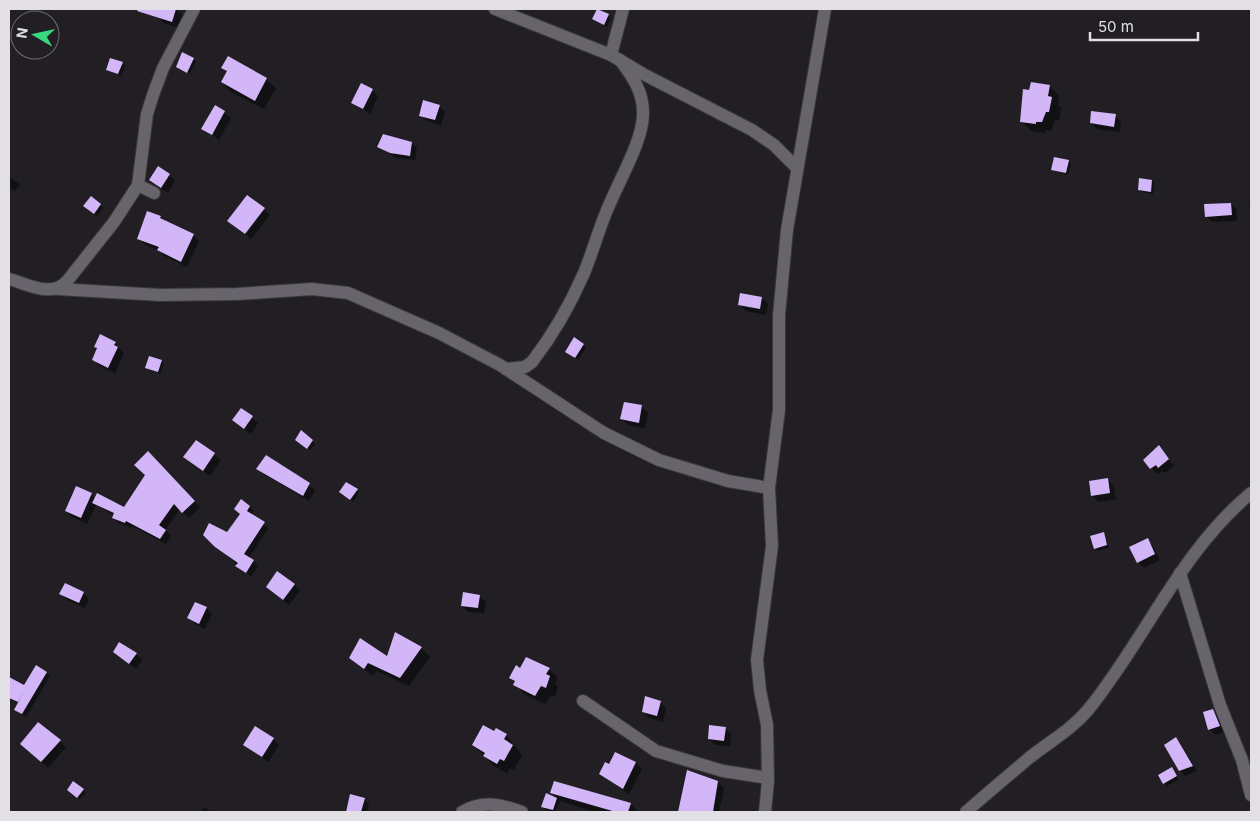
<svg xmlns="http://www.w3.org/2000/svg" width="1260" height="821" viewBox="0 0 1260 821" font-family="Inter,sans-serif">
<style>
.shadow{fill:#0007}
.building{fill:#d2b6f7}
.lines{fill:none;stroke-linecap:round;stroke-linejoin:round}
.street-casing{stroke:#3a383c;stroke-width:14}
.street{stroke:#67646b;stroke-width:12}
</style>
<rect width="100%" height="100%" fill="#211e24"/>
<!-- shadow -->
<g class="shadow">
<polygon points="161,9 176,9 182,15 178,28 164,23 158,17"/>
<polygon points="598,10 611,18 607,27 594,19"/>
<polygon points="193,59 196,62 190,74 177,67"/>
<polygon points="122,63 125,66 121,76 108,69"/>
<polygon points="223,67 266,79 276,88 264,109 231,92 222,82 228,72"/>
<polygon points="1050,86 1059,96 1058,105 1061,108 1059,121 1055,120 1051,131 1045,130 1045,133 1031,131 1021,121 1030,92"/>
<polygon points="372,90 378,96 370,114 352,102"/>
<polygon points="439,106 445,112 441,126 427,121 421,115"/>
<polygon points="215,107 231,118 219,140 203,128"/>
<polygon points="1115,116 1121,122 1120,132 1097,129 1091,122"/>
<polygon points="411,143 417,148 415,160 396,158 379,147"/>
<polygon points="1068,161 1071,164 1068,175 1052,169"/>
<polygon points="169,175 175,181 168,193 150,180"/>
<polygon points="9,177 20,184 15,191 9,188"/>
<polygon points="1152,181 1154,184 1153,194 1142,192 1139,189"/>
<polygon points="1251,193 1251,209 1249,207"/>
<polygon points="91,197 103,208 97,216 87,208"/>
<polygon points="247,197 270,215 251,239 229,221"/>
<polygon points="1231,204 1237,210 1237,221 1212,222 1206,216"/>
<polygon points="160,217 165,221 193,235 199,241 187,267 165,256 158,250 145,245 139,239"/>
<polygon points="762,298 768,304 766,315 746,311 740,305"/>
<polygon points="115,343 124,354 115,373 100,366 93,359 98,350 95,346"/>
<polygon points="583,345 586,348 578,360 569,354"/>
<polygon points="161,361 164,364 160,374 146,367"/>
<polygon points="642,407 648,413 645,428 628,425 622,419"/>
<polygon points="241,409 258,423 251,434 234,420"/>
<polygon points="301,432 315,444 310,450 299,442"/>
<polygon points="196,442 221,460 210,476 184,457"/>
<polygon points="1159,447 1174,466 1165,473 1162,471 1157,474 1151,468"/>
<polygon points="148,453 200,507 189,518 180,509 165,530 171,536 166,544 132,526 131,528 119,523 113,517 114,515 96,505 87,524 72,517 66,511 76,488 96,498 125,509 146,475"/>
<polygon points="266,456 315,490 309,501 264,474 258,468"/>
<polygon points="1108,480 1114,486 1116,499 1099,502 1092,496"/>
<polygon points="357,490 359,493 353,502 343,495"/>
<polygon points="249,506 254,511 251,515 268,528 249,558 258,566 251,577 204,535 228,534"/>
<polygon points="1103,534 1109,548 1098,551 1095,548"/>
<polygon points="1147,540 1153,546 1160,560 1144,568 1138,562"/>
<polygon points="294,584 300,591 289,605 267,587"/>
<polygon points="61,593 83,593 89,599 85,608 67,600"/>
<polygon points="479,596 486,602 484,613 468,612 462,606"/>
<polygon points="206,608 212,614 205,629 195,624 189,618"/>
<polygon points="396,634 421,648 430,657 409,686 377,671 373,676 350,658 387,658"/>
<polygon points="114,652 136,654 142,660 136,669"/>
<polygon points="36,667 50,676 26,717 16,710 19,704 9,699 9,678 25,687"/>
<polygon points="549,669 558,678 555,683 558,687 555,697 551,695 545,704 524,694 511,678 521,670"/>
<polygon points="660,702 666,708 663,722 649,718 643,712"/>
<polygon points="1212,710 1219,716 1225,732 1216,735 1209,729"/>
<polygon points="725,728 731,734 730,746 715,745 709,739"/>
<polygon points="494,733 506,735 522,755 514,770 510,768 507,773 494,766 473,745"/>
<polygon points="273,739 279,745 268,762 245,745"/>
<polygon points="1176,739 1181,744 1197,771 1185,776 1180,771"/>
<polygon points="60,741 66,747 48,768 27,750"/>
<polygon points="616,753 636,763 642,769 629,794 600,774 610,766"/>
<polygon points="1172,768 1179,779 1167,786 1160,775"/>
<polygon points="688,772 718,782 724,788 719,812 679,812"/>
<polygon points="73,783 86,793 80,799 71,793"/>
<polygon points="552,793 630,804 639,812 595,812 560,801 555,812 545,810 543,807 546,795 558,799"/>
<polygon points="351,796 364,800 369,804 367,812 347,812"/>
<polygon points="203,808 214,812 201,812"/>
</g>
<!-- building -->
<g class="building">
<polygon points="138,9 176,9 172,22 137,11"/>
<polygon points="597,9 609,14 604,25 592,19"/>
<polygon points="182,52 194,58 187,73 176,67"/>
<polygon points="228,56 267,78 255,101 221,82 227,71 221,68"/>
<polygon points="110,58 123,62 118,74 106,70"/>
<polygon points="1031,82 1050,85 1048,96 1052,97 1049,112 1046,112 1042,122 1036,122 1036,124 1020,122 1023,89 1029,90"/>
<polygon points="361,83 373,89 363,109 351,103"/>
<polygon points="423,100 440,105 435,120 419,116"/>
<polygon points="215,105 225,111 212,135 201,129"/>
<polygon points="1091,111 1116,114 1114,127 1090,123"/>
<polygon points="383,134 412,142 410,156 390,153 377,147"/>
<polygon points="1054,157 1069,160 1066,173 1051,170"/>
<polygon points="158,166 170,174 161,188 149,180"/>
<polygon points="1139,178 1152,180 1151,192 1138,190"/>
<polygon points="247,195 265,208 245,234 227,221"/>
<polygon points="91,196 101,204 94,214 83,206"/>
<polygon points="1231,203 1232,215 1205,217 1204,204"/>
<polygon points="147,211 161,216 160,218 194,234 181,262 157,250 159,247 137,239"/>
<polygon points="740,293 762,297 760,309 738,305"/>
<polygon points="100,334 116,342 114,345 118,347 108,368 92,360 97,348 94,347"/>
<polygon points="574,337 584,344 575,358 565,352"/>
<polygon points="149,356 162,360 158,372 145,368"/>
<polygon points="624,402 642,405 639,423 620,419"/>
<polygon points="241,408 253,416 244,429 232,420"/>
<polygon points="301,430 313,440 307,449 295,440"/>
<polygon points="196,440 215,453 203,471 183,457"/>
<polygon points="1159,445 1169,459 1158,468 1156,465 1150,469 1143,460"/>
<polygon points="148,451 195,501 182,513 174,504 159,525 166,530 160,539 126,521 125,523 112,518 114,513 92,503 97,493 124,507 145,475 134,465"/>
<polygon points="266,455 310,483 303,496 256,469"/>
<polygon points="1108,478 1110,493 1091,496 1089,481"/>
<polygon points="346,482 358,489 350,500 339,492"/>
<polygon points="76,486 92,493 81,518 65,511"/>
<polygon points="241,499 250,506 247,511 265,522 244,554 254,560 246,573 235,566 238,563 215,547 203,535 209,523 227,532 240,514 234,509"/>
<polygon points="1104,532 1107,545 1094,549 1090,536"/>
<polygon points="1148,538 1155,554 1137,563 1129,547"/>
<polygon points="277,571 295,584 283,600 266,587"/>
<polygon points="65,583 84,592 79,603 59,594"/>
<polygon points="463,592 480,595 478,608 461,606"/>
<polygon points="195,602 207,607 199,624 187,618"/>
<polygon points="395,632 422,647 400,678 368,663 364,669 349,658 360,638 387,656"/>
<polygon points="119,642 137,653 129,664 113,652"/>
<polygon points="526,657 550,668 546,674 550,676 546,688 541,686 535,696 513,685 515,681 509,678 516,665 520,668"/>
<polygon points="36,665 47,672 22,714 14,710 24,691 18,702 9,698 9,677 24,685"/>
<polygon points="645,696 661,701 657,716 642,712"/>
<polygon points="1213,709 1220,726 1208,730 1203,712"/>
<polygon points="38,722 61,740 41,762 20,744"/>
<polygon points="483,725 494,731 496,728 507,734 504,739 513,745 504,761 500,759 497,764 483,756 485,753 472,745"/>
<polygon points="709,725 726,727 724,741 708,739"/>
<polygon points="255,726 274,738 262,757 243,745"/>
<polygon points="1176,737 1193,766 1179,771 1164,745"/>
<polygon points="615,752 636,762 623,789 599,774 605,762 609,764"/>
<polygon points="1172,767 1177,776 1163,784 1158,775"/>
<polygon points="687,770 718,781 713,812 678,812"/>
<polygon points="73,781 84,789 77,798 67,790"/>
<polygon points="554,781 631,803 628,812 616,812 550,793"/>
<polygon points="546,793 557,798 553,810 541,807"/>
<polygon points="350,794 365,798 361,812 346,812"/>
</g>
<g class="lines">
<!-- street casing -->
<g class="street-casing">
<g id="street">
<polyline points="495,9 611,55 643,74 752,130 774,145 797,168"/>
<polyline points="611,55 623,9"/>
<polyline points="138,185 154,193"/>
<path d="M9 279C28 284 52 299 68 280L114 222 138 185 147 114 153 95 163 68 194 9"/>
<polyline points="58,289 160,295 237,294 312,289 348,293 439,333 500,365 604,433 659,460 728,481 769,488"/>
<path d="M506 369 525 367 532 362C552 336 571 303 584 273 594 249 600 224 611 201 621 177 644 138 643 112 643 91 632 76 620 60"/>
<polyline points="1180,573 1220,705 1242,760 1251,795"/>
<polyline points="583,701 656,751 723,771 768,778"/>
<path d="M462 812C481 800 501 804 522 812"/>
<polyline points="765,812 768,781 767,725 760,690 757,660 772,546 769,488 779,410 779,315 787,230 825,9"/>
<path d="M966 812C986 794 1008 776 1029 758 1049 742 1071 730 1088 710 1145 640 1180 552 1251 493"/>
</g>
</g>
<!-- street -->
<use href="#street" class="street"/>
</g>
<!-- border -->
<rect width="1260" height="821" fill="none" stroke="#e2e0e4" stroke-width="20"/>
<!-- north arrow -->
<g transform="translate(35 35) rotate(279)"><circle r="24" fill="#211e24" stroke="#6e6c71"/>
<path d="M0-4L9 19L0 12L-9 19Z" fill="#37d880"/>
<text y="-8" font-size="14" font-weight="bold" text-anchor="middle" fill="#e2e0e4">N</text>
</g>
<!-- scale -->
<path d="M1090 32v8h108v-8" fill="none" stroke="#e2e0e4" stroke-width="2.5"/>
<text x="1098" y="32" font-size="15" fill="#e2e0e4" stroke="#211e24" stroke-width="4" paint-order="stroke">50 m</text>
</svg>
